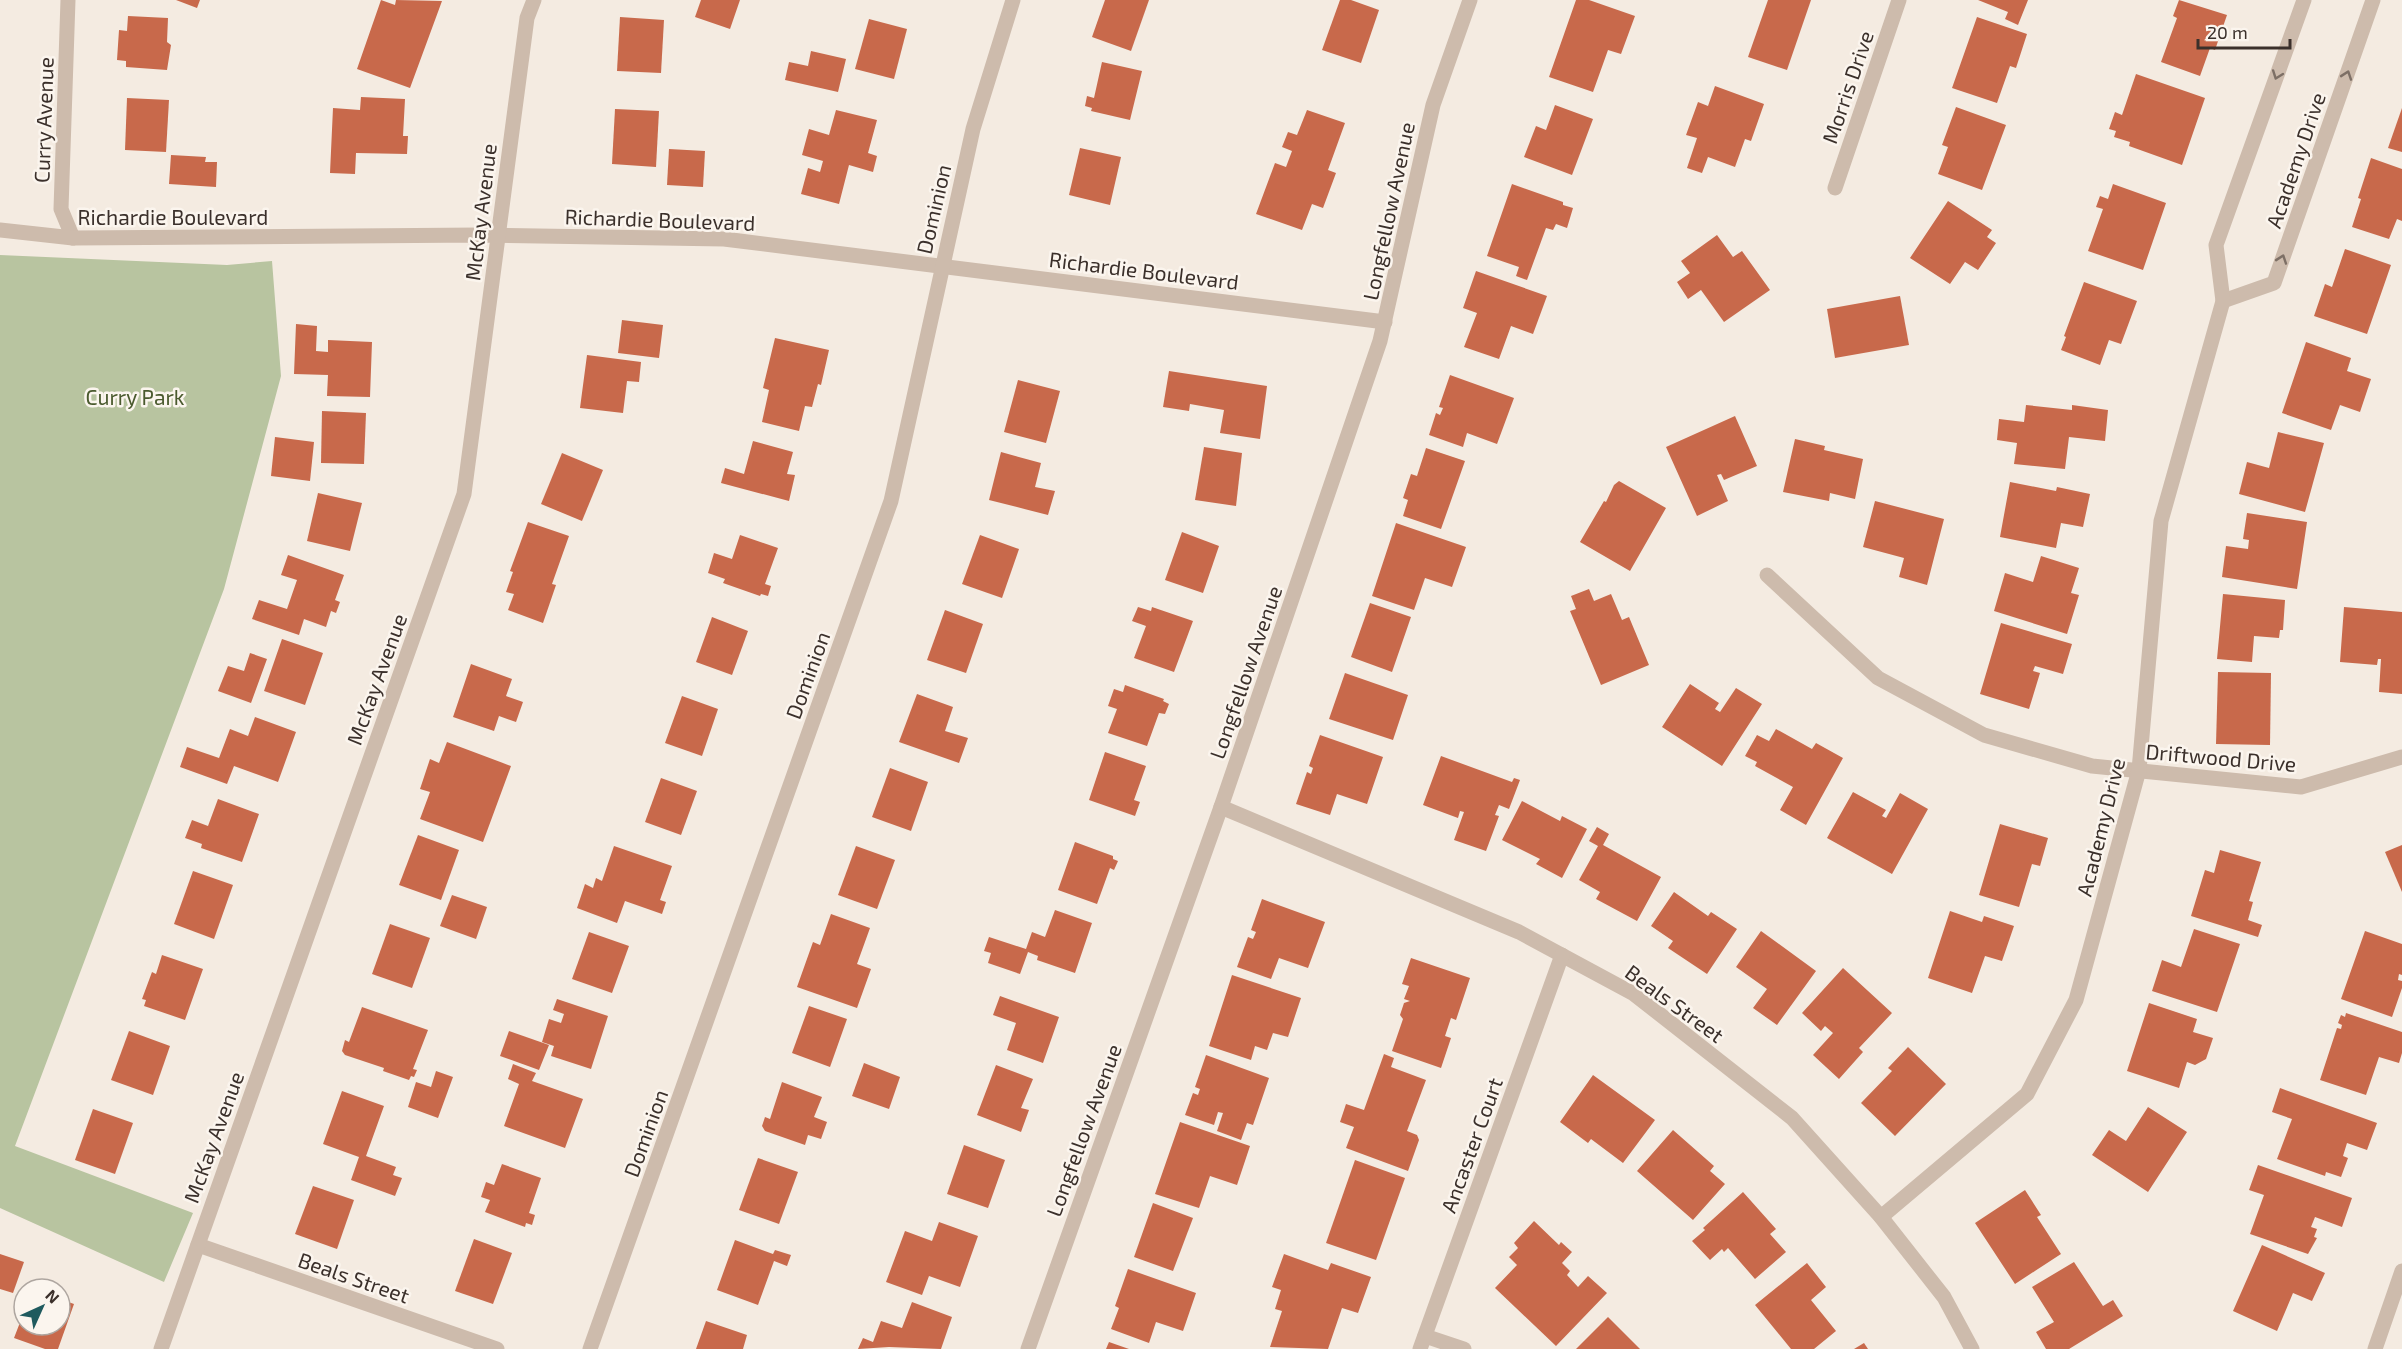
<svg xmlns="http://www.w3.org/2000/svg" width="2402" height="1349" viewBox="0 0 2402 1349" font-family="'Exo 2',sans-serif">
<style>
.green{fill:#b8c4a0}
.building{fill:#c8694b}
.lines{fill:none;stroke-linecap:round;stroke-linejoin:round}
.minor{stroke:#cdbbac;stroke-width:15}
.oneway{stroke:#7d6f65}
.labels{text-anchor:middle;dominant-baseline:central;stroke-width:5;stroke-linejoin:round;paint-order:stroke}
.street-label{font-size:21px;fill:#3b302b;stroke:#fbf5ee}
.park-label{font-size:21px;fill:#4a5a2e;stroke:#fbf5ee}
</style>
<rect width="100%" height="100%" fill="#f4ebe1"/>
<!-- green -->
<polygon class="green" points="0,255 227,265 272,261 281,376 224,589 15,1146 193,1213 164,1282 0,1208"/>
<!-- building -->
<g class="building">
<polygon points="176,0 200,0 197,8"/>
<polygon points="381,0 395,5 396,0 442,1 410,88 357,69"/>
<polygon points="701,0 740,0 730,29 695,17"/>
<polygon points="1105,0 1149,0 1131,51 1092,37"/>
<polygon points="1340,0 1351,0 1379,10 1361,63 1322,50"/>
<polygon points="1576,0 1589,0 1635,16 1621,54 1608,50 1593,92 1549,77"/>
<polygon points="1768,0 1811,0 1787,70 1748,57"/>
<polygon points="1978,0 2028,0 2018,25 2005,19 2008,12"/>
<polygon points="2179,0 2227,15 2215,50 2210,48 2200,76 2161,62 2177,18 2173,16"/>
<polygon points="128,16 168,18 167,42 171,45 167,70 126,67 126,61 117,60 119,30 127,31"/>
<polygon points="620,17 664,20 661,73 617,71"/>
<polygon points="1977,17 2027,34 2016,68 2010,66 1997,103 1952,88"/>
<polygon points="869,19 907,29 894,79 855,69"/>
<polygon points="811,51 846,59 838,92 785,80 789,62 808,66"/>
<polygon points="1102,62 1142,71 1130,120 1091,111 1092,108 1085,106 1087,96 1094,98"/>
<polygon points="2136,74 2205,98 2182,165 2129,146 2130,142 2114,137 2116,131 2109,129 2115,112 2122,115"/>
<polygon points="1715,86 1764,104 1751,141 1745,139 1735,167 1708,157 1702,173 1687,168 1697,138 1686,135 1698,102 1708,106"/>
<polygon points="361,97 405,99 403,136 408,136 407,154 356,153 355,174 330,173 333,108 360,110"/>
<polygon points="127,98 169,100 166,152 125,150"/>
<polygon points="1555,105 1593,119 1572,175 1524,157 1536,126 1546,130"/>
<polygon points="1956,107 2006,125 1982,190 1938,174 1948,147 1942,145"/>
<polygon points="2402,108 2402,152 2388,148"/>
<polygon points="615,109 659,111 656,167 612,164"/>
<polygon points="836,110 877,120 868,153 877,156 873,172 849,165 839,204 801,194 808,168 820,172 823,161 802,155 809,129 829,135"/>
<polygon points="1307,110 1345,123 1328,170 1336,173 1323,208 1312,204 1302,230 1256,214 1275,163 1286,167 1292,151 1282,147 1288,132 1297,135"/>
<polygon points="1080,148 1121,157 1110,205 1069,195"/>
<polygon points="669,149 705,151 703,187 667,185"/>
<polygon points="171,155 206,157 205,162 217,162 216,187 169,184"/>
<polygon points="2371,158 2402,169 2402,221 2397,219 2389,239 2352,227 2361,199 2358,198"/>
<polygon points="1512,184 1563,202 1563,205 1573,208 1567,228 1556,224 1553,230 1546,228 1527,280 1516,276 1519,267 1487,256"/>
<polygon points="2113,184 2166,203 2143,270 2088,251 2103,209 2096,207 2100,196 2108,199"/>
<polygon points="1948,201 1992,230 1987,237 1996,243 1978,270 1965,262 1950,284 1910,258"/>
<polygon points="1717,235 1733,257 1742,251 1770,290 1724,322 1701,290 1688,299 1677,282 1690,273 1681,261"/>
<polygon points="2345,249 2391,265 2367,334 2314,316 2325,284 2332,287"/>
<polygon points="1476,271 1547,296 1533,334 1511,326 1499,359 1464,347 1477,313 1463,308"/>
<polygon points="2084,282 2137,301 2121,344 2109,340 2100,365 2061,350 2066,337 2064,336"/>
<polygon points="1900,296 1909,345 1835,358 1827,309"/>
<polygon points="622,320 663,325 659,358 618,353"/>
<polygon points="296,324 317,326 316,351 328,352 328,340 372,342 370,397 327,396 328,375 294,374"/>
<polygon points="775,338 829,350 821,385 818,384 812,407 805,406 799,431 762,422 769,390 763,388"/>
<polygon points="2306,342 2351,358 2347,371 2371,379 2360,412 2340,405 2331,430 2282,413"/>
<polygon points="587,355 641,362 639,382 627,381 623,413 580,408"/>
<polygon points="1169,371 1267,386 1260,439 1220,433 1224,410 1190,404 1189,411 1163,407"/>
<polygon points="1450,375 1514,398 1497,444 1467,433 1463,447 1429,435 1436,413 1440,415 1443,408 1439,407"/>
<polygon points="1018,380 1060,391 1046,443 1004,432"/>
<polygon points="2026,405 2072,410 2072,405 2108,410 2105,441 2069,437 2065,469 2014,464 2017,443 1997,440 1999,419 2024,422"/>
<polygon points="322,411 366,413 364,464 321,463"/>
<polygon points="1735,416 1757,466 1724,480 1721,474 1717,475 1728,501 1697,516 1666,447"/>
<polygon points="2278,432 2324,443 2305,512 2239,494 2247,462 2269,468"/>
<polygon points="275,437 314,442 310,481 271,476"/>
<polygon points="1795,439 1825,446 1824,450 1863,459 1855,499 1830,493 1829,501 1783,492"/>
<polygon points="753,441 793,452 787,474 795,475 789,501 721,483 725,468 744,474"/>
<polygon points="1204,447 1242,453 1236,506 1195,500"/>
<polygon points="1426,448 1465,461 1441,529 1403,516 1408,500 1403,498 1411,474 1417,476"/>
<polygon points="1001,452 1041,463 1035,487 1055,491 1048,515 989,500"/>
<polygon points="562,453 603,470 582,521 541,504"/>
<polygon points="1619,481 1666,508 1630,571 1580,542 1604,501 1606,502 1614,485"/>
<polygon points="2010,482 2056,491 2057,487 2090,494 2083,527 2061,523 2056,548 2000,537"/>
<polygon points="318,493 362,503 350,551 307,541"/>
<polygon points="1875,501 1944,519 1927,585 1899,577 1904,558 1863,547"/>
<polygon points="2247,513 2307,522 2297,589 2222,577 2226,546 2248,549 2249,540 2243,539"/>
<polygon points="528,522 569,536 552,584 556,585 543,623 508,610 514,594 506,592 513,572 510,571"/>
<polygon points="1396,523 1466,547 1452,587 1425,578 1414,610 1372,596"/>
<polygon points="1182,532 1219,546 1203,593 1165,580"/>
<polygon points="740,535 778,548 765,584 771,586 768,596 761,594 760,596 723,583 725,579 708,573 714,553 732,559"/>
<polygon points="980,535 1019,549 1002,598 962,584"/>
<polygon points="288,555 344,575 335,600 340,602 336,613 331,611 326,627 304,619 299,635 252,619 259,600 287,609 297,580 281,575"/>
<polygon points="2041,556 2079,568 2071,593 2079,595 2067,634 1994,611 2005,573 2033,582"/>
<polygon points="1589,589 1594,601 1611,594 1622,620 1629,617 1649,665 1601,685 1570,611 1576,609 1571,596"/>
<polygon points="2223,594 2285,600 2283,630 2280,630 2279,638 2254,636 2252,662 2217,659"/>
<polygon points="1370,603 1411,617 1392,672 1351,657"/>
<polygon points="1138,607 1151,611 1152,607 1193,621 1174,672 1134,658 1146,626 1132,621"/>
<polygon points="2344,607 2402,612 2402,694 2379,692 2381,659 2378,659 2377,665 2340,662"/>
<polygon points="945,610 983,624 966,673 927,660"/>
<polygon points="712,617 748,631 732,675 696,662"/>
<polygon points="2001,623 2072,644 2063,674 2035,666 2033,671 2040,673 2029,709 1980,694"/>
<polygon points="282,639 323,653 305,705 264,691"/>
<polygon points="250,653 267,659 251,703 218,691 228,666 244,671"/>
<polygon points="471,664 512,679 506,696 523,702 516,722 499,716 494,731 453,717"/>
<polygon points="2218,672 2271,673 2270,745 2216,744"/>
<polygon points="1345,673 1408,695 1393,740 1329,719"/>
<polygon points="1690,684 1719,703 1715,709 1720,712 1736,688 1762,704 1722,766 1662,727"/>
<polygon points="1125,685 1164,699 1163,701 1169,704 1165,714 1159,713 1147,746 1108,733 1117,709 1108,706 1114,689 1123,692"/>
<polygon points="917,694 953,707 945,731 968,738 959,763 899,742"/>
<polygon points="682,696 718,709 702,756 665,743"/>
<polygon points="255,717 296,732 278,782 234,766 227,784 180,767 187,747 219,758 230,729 248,736"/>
<polygon points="1776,729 1812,749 1816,743 1843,758 1806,825 1780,810 1793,787 1755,766 1757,762 1745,756 1757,735 1769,741"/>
<polygon points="1320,735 1383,757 1367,804 1337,794 1330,815 1296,804 1307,772 1311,774 1313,768 1309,766"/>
<polygon points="447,742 511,766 483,842 420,819 430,792 420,789 430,759 439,763"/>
<polygon points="1105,752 1146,766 1134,800 1140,802 1135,816 1089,800"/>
<polygon points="1441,756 1512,782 1514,778 1520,780 1509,809 1499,805 1495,815 1499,816 1486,851 1454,840 1464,812 1460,811 1458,818 1423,805"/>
<polygon points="890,768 928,782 911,831 872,817"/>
<polygon points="661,778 697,791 681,835 645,822"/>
<polygon points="1853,792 1886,810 1882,816 1886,818 1900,793 1928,809 1892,874 1827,838"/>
<polygon points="218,799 259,814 242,862 201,848 202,844 185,838 192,820 208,826"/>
<polygon points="1522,801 1560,821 1562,816 1587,829 1562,878 1536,864 1540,859 1502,840"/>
<polygon points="2000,824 2048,838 2040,866 2032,864 2019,907 1979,895"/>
<polygon points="1597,827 1609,834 1603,845 1661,877 1637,921 1596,899 1600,892 1579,880 1598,846 1589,841"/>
<polygon points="418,835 459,850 441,900 399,885"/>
<polygon points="1075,842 1113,856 1113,859 1118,861 1114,870 1110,868 1097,904 1058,890"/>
<polygon points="2402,845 2402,892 2385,852"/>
<polygon points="614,846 672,866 660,900 666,902 662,914 625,901 617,923 577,908 585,884 593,888 596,878 602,881"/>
<polygon points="856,846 895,860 877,909 838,895"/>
<polygon points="2220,850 2261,862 2249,901 2253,902 2248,920 2262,925 2258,937 2191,916 2205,870 2214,873"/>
<polygon points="193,871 233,885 214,939 174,924"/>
<polygon points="1674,892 1708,916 1711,912 1737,929 1707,974 1668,948 1673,941 1651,926"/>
<polygon points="452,895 487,907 476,939 440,926"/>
<polygon points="1262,899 1325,922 1308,968 1279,958 1271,979 1237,967 1248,937 1253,939 1256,932 1251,930"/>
<polygon points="1055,910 1092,923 1075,973 1037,960 1038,956 1028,952 1020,974 988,963 991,953 984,951 989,937 1026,949 1032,932 1045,937"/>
<polygon points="1950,911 1982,922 1984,916 2014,926 2002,961 1985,956 1972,993 1928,978"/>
<polygon points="831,914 870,928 857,964 871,969 857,1008 797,987 813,942 820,945"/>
<polygon points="390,924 430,938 412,988 372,974"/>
<polygon points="2194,929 2240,944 2217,1012 2152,991 2162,960 2181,967"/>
<polygon points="1761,931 1816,971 1777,1025 1753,1008 1767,989 1736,967"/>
<polygon points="2365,931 2402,944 2402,975 2399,974 2398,980 2402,981 2402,988 2392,1017 2341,999"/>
<polygon points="589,932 629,946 612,993 572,979"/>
<polygon points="162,955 203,969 185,1020 144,1006 146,1000 142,999 152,972 156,974"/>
<polygon points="1411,958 1470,978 1456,1020 1451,1018 1445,1036 1451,1038 1441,1068 1392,1051 1403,1019 1400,1015 1404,1003 1410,1001 1404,999 1409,986 1402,984"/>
<polygon points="1843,968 1892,1013 1859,1048 1863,1052 1839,1079 1813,1055 1833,1033 1825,1026 1821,1031 1802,1013"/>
<polygon points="1232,975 1301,998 1288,1037 1273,1033 1267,1050 1255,1046 1251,1060 1209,1046"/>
<polygon points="1000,996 1059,1017 1043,1063 1007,1050 1016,1023 993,1015"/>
<polygon points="557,999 608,1016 591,1069 551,1056 554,1046 542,1042 549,1019 561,1023 564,1014 553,1010"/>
<polygon points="2149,1003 2197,1019 2193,1032 2213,1038 2206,1059 2195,1065 2187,1062 2179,1088 2127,1071"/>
<polygon points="809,1006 847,1019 830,1067 792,1053"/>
<polygon points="362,1007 428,1030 413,1069 417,1070 414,1077 411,1076 409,1080 383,1071 384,1068 345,1055 342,1051 345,1040 349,1042"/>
<polygon points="2346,1013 2402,1032 2402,1053 2399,1063 2379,1057 2366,1095 2320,1080 2337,1028 2341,1029 2342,1025 2338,1023 2341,1015 2345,1017"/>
<polygon points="129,1031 170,1046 153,1095 111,1080"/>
<polygon points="509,1031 549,1045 539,1070 500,1056"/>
<polygon points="1908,1047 1946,1084 1895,1136 1861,1103 1892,1071 1888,1068"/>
<polygon points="1384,1054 1394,1058 1391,1067 1426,1080 1407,1131 1417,1135 1419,1140 1408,1171 1346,1148 1354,1127 1340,1122 1346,1104 1364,1110"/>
<polygon points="1206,1055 1269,1078 1253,1125 1247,1123 1241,1140 1217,1131 1223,1113 1218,1112 1214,1125 1185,1115 1193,1093 1198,1095 1200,1089 1195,1087"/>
<polygon points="864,1063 900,1077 889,1109 852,1096"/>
<polygon points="513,1064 536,1073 532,1081 583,1099 565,1148 504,1126 519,1084 508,1079"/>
<polygon points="996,1065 1033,1079 1021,1108 1029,1110 1021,1132 977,1115"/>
<polygon points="436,1071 453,1077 438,1118 408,1107 416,1082 431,1087"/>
<polygon points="1593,1075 1655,1120 1623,1163 1591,1139 1588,1143 1560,1122"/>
<polygon points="782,1082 822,1097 814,1117 827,1122 821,1139 808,1135 805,1145 765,1131 762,1126 765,1117 770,1119"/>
<polygon points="2280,1088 2377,1123 2367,1150 2347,1143 2343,1156 2348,1158 2341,1177 2326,1172 2325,1176 2277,1159 2292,1119 2272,1112"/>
<polygon points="342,1091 384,1106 366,1156 396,1167 393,1175 402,1178 395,1196 351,1180 359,1157 323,1144"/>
<polygon points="2148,1107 2187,1132 2148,1192 2092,1155 2109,1130 2126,1141"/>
<polygon points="93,1109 133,1123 115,1174 75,1160"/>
<polygon points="1180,1122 1250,1146 1237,1185 1210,1176 1199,1208 1155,1194"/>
<polygon points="1673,1130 1714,1166 1710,1171 1725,1184 1693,1220 1637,1171"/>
<polygon points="964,1145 1005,1160 988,1208 947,1194"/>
<polygon points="758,1158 798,1172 779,1224 739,1210"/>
<polygon points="1355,1160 1405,1178 1376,1260 1326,1243"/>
<polygon points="502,1164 541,1178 529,1213 535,1215 532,1225 526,1223 525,1227 485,1212 490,1200 481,1197 486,1182 494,1185"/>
<polygon points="2258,1165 2352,1198 2342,1227 2315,1217 2311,1227 2317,1229 2314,1237 2317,1238 2308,1254 2250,1234 2264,1195 2249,1190"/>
<polygon points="313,1186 354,1200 337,1249 295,1234"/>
<polygon points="2025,1190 2041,1215 2037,1217 2061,1254 2015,1284 1975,1223"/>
<polygon points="1743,1192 1776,1229 1770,1234 1786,1252 1755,1279 1728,1248 1724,1252 1722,1249 1710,1260 1692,1241 1705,1230 1703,1228"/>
<polygon points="1153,1203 1193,1218 1173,1271 1134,1257"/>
<polygon points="1534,1221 1559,1245 1561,1242 1572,1252 1562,1263 1570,1271 1567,1275 1578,1287 1588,1276 1607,1293 1556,1346 1495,1288 1517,1265 1509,1257 1518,1248 1514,1243"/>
<polygon points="939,1222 978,1236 960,1287 929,1276 922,1295 886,1282 905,1231 932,1241"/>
<polygon points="474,1239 512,1253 493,1304 455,1291"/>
<polygon points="735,1240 773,1254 775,1250 791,1255 787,1266 774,1261 758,1305 717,1290"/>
<polygon points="2262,1245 2325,1273 2312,1301 2293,1293 2277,1331 2233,1311"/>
<polygon points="0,1254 24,1262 13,1293 0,1289"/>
<polygon points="1284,1254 1328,1270 1331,1263 1371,1277 1358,1313 1342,1308 1328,1349 1270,1347 1282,1311 1275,1309 1281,1290 1272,1287"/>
<polygon points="2074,1262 2103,1306 2113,1300 2123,1316 2069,1349 2046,1349 2036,1332 2054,1322 2032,1287"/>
<polygon points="1807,1263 1826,1287 1811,1300 1836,1331 1814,1349 1791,1349 1755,1305"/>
<polygon points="1128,1269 1196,1293 1183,1331 1156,1322 1149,1343 1111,1329 1119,1308 1115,1306"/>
<polygon points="60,1299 74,1304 58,1349 45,1349 14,1338 24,1312 24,1325 60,1325"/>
<polygon points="912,1302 952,1317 941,1349 889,1347 858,1349 863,1338 873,1342 881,1321 902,1328"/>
<polygon points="1608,1317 1640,1349 1576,1349"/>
<polygon points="706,1321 747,1335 743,1349 696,1349"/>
<polygon points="1109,1342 1129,1349 1106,1349"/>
<polygon points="1864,1343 1868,1349 1854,1349"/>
</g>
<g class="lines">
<!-- minor -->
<g class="minor">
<polyline points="68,0 61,209 73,238"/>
<polyline points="1835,188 1899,0"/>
<polyline points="0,230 73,238 479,235 724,239 1385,322"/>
<polyline points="2223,301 2274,283 2373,0"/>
<polyline points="1767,575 1878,678 1984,735 2092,766 2301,787 2402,757"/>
<polyline points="1221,807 1519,932 1634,994 1792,1118 1881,1217 1944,1297 1972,1349"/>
<polyline points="1881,1217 2027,1094 2076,1000 2139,770 2161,521 2223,301 2216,245 2304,0"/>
<polyline points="198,1245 497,1349"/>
<polyline points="1425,1336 1464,1349"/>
<polyline points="161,1349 464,494 527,18 534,0"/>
<polyline points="590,1349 891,501 973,129 1013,0"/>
<polyline points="1028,1349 1221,807 1380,341 1433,105 1470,0"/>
<polyline points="1420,1349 1562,955"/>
<polyline points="2375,1349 2402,1271"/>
</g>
</g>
<!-- one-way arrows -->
<defs><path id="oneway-chevron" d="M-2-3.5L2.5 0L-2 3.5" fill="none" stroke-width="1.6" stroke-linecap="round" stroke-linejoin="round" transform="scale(1.5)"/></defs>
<g class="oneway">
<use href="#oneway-chevron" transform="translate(2277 75) rotate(110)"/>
<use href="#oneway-chevron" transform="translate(2347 75) rotate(-71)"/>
<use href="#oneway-chevron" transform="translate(2282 259) rotate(-71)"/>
</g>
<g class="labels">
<!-- street labels -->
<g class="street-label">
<text transform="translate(1847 87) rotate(-71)">Morris Drive</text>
<text transform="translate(43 120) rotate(-88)">Curry Avenue</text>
<text transform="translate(2295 160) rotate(-71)">Academy Drive</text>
<text transform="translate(933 209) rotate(-77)">Dominion</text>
<text transform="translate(1388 211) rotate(-78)">Longfellow Avenue</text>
<text transform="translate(480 212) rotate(-83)">McKay Avenue</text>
<text x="173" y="216">Richardie Boulevard</text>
<text transform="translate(660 219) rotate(2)">Richardie Boulevard</text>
<text transform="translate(1144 270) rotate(7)">Richardie Boulevard</text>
<text transform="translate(1245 672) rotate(-71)">Longfellow Avenue</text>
<text transform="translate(807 675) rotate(-70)">Dominion</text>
<text transform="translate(376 679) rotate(-70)">McKay Avenue</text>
<text transform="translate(2221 757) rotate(5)">Driftwood Drive</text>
<text transform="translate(2100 827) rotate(-76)">Academy Drive</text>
<text transform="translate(1675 1003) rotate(36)">Beals Street</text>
<text transform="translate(1083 1130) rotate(-70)">Longfellow Avenue</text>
<text transform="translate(645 1133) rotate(-70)">Dominion</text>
<text transform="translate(213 1137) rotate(-70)">McKay Avenue</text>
<text transform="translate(1471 1145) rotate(-70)">Ancaster Court</text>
<text transform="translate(354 1277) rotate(19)">Beals Street</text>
</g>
<!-- park labels -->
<g class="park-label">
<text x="135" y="396">Curry Park</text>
</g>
</g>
<!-- north arrow -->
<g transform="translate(42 1307) rotate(45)"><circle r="28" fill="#fbf5ee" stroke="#aea6a0" stroke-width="1.5"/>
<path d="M0-4.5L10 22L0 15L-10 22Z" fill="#1f5a5e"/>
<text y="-9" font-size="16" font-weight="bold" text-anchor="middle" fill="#3b302b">N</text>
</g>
<!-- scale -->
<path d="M2198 39v9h92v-9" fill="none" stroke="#3b302b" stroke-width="3"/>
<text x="2207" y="39" font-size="18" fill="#3b302b" stroke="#fbf5ee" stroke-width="4.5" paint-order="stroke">20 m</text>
</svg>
